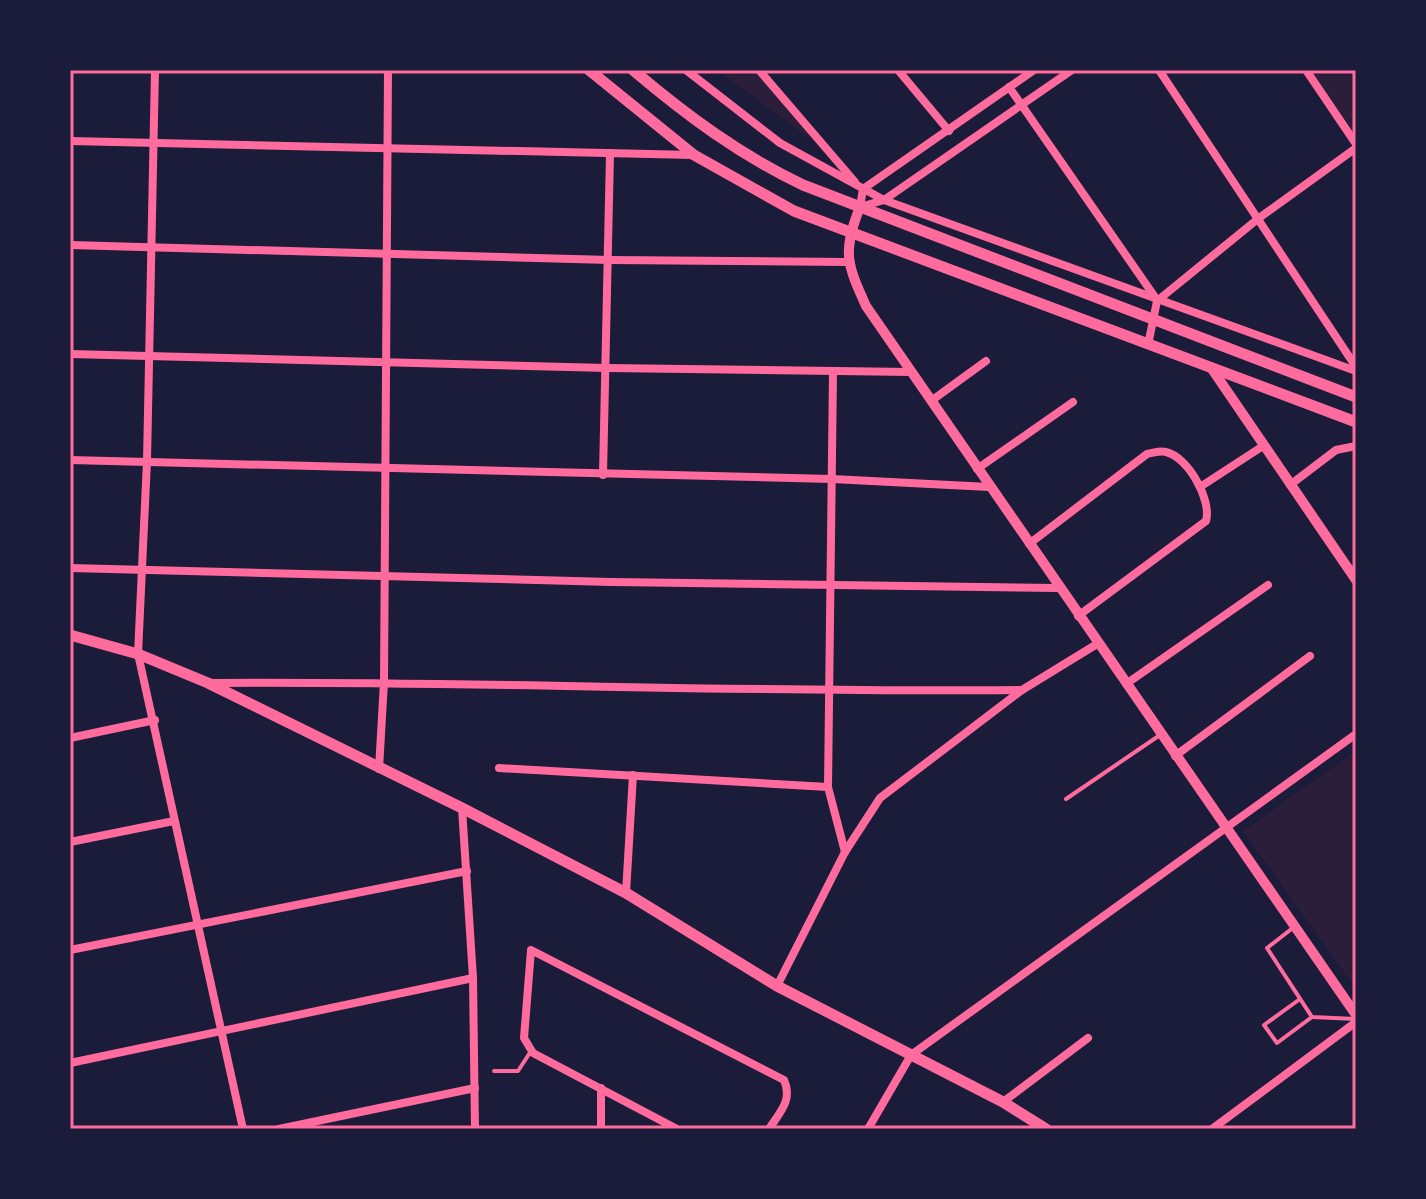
<svg xmlns="http://www.w3.org/2000/svg" width="1426" height="1199" viewBox="0 0 1426 1199" font-family="'DejaVu Sans',sans-serif">
<style>
.green{fill:#2a1e3b}
.lines{fill:none;stroke-linecap:round;stroke-linejoin:round}
.service{stroke:#ff6b9d;stroke-width:4}
.minor{stroke:#ff6b9d;stroke-width:8}
.tertiary{stroke:#ff6b9d;stroke-width:10}
.secondary{stroke:#ff6b9d;stroke-width:11}
.neatline{fill:none;stroke:#ff6b9d;stroke-width:3}
</style>
<rect width="100%" height="100%" fill="#1b1b3a"/>
<!-- green -->
<g class="green">
<polygon points="717,70 756,70 816,143"/>
<polygon points="1309,70 1356,70 1356,134 1353,135"/>
<polygon points="1356,751 1356,989 1243,831"/>
</g>
<g class="lines">
<!-- service -->
<g class="service">
<polyline points="1066,799 1160,735"/>
<polyline points="1294,927 1267,948 1312,1017 1356,1019"/>
<polyline points="1300,999 1264,1025 1277,1043 1312,1017"/>
<polyline points="494,1071 518,1071 531,1051"/>
</g>
<!-- minor -->
<g class="minor">
<polyline points="155,70 147,461 138,654 243,1129"/>
<polyline points="686,70 780,143 884,200 1356,371"/>
<polyline points="759,70 855,182"/>
<polyline points="898,70 949,131"/>
<polyline points="1034,70 863,189 860,207 884,200 1072,70"/>
<polyline points="1159,70 1356,367"/>
<polyline points="1306,70 1356,144"/>
<polyline points="1009,87 1157,300"/>
<polyline points="70,141 693,155"/>
<polyline points="70,245 610,260 846,262"/>
<polyline points="1148,345 1157,301 1259,218 1356,148"/>
<polyline points="70,354 607,368 911,372"/>
<polyline points="833,372 828,787 845,852"/>
<polyline points="931,401 986,361"/>
<polyline points="70,460 832,479 989,487"/>
<polyline points="977,469 1073,402"/>
<polyline points="603,475 610,153"/>
<polyline points="1290,485 1336,450 1356,446"/>
<polyline points="1200,487 1263,446"/>
<path d="M1029 544 1147 454C1154 453 1160 450 1166 452 1188 457 1212 500 1206 521L1078 616"/>
<polyline points="70,568 612,582 1058,588"/>
<path d="M213 683C483 681 752 693 1022 690"/>
<polyline points="1126,684 1268,585"/>
<polyline points="70,738 155,720"/>
<polyline points="1175,756 1310,656"/>
<polyline points="499,768 828,787"/>
<polyline points="379,769 384,682 388,70"/>
<polyline points="462,808 473,978 475,1129"/>
<polyline points="70,842 174,821"/>
<polyline points="626,893 633,775"/>
<polyline points="70,950 467,871"/>
<polyline points="777,986 845,852 880,798 1022,690 1097,644"/>
<polyline points="70,1063 473,978"/>
<polyline points="601,1088 601,1129"/>
<polyline points="1003,1102 1088,1038"/>
<polyline points="279,1129 475,1088"/>
<path d="M677 1129 533 1053 524 1038 531 950 784 1080C793 1100 780 1112 769 1129"/>
<polyline points="868,1129 911,1055 1356,734"/>
<polyline points="1212,1129 1356,1022"/>
</g>
<!-- tertiary -->
<g class="tertiary">
<path d="M860 207C842 252 847 264 866 306L1356 1015"/>
<polyline points="1212,369 1356,580"/>
</g>
<!-- secondary -->
<g class="secondary">
<polyline points="589,70 694,155 794,211 1356,422"/>
<path d="M633 70C686 115 740 155 803 185L1356 397"/>
<polyline points="70,635 138,654 208,683 462,808 626,893 777,986 1003,1102 1046,1129"/>
</g>
</g>
<!-- border -->
<rect width="1426" height="1199" fill="none" stroke="#1b1b3a" stroke-width="144"/>
<rect x="72" y="72" width="1282" height="1055" class="neatline"/>
</svg>
